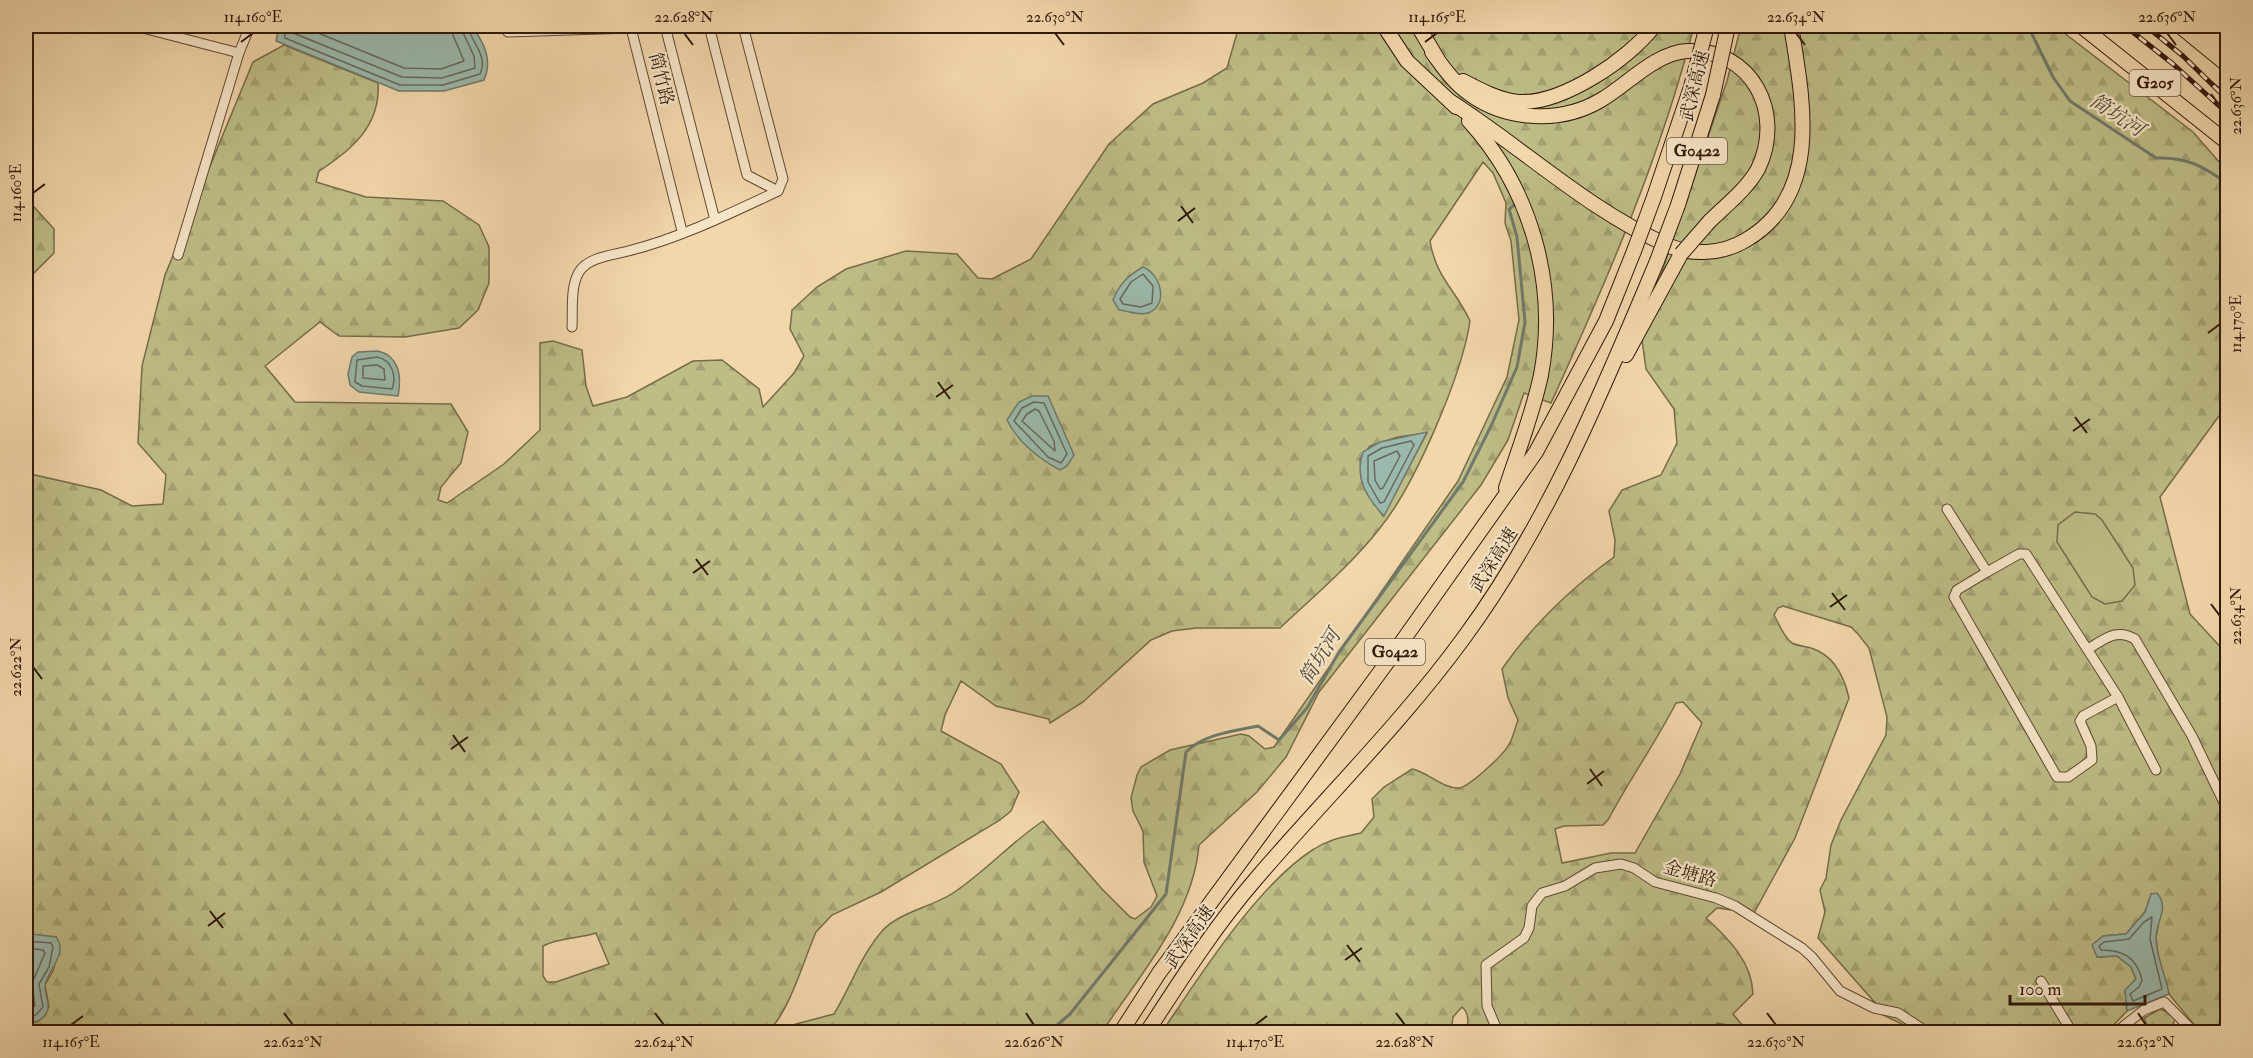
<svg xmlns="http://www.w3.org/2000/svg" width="2253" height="1058" viewBox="0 0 2253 1058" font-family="'IM FELL Double Pica','Noto Serif SC',serif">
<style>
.forest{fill:url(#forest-firs);stroke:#776b48;stroke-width:1.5;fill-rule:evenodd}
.pitch{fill:#bebd86;stroke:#776b48;stroke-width:1.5}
.water{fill:#9bb9ac;stroke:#70796b;stroke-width:1.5}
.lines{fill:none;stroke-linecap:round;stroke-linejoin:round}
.shore{stroke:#66695b;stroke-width:1.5}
.stream{stroke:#70796b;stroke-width:3}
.minor-casing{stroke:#604832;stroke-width:11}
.highway-casing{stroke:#30190a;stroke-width:16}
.minor{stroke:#f7e5c8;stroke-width:9}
.highway{stroke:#f2d7ab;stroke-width:14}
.rail-casing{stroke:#30190a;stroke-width:5}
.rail{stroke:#f7e5c8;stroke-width:3;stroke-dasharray:9;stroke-linecap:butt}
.highway-bridge-casing{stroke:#30190a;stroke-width:16;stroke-linecap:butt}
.highway-bridge{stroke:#f2d7ab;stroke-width:14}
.ticks{fill:none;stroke:#30190a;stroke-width:2}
.labels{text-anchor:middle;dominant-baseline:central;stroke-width:4.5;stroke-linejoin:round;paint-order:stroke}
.shield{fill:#f7e5c8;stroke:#6c5643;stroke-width:1.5}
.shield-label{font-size:16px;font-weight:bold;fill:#30190a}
.street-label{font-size:18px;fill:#30190a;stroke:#f7e5c8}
.water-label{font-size:20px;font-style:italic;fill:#50493b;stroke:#f7e5c8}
.neatline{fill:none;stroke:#30190a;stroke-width:2}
.ticks-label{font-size:15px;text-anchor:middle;fill:#30190a}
</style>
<defs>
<pattern id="forest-firs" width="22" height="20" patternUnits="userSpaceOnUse" patternTransform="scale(1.5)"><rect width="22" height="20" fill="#bebd86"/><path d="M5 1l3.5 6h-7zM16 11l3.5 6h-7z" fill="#a4a272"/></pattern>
</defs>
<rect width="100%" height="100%" fill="#f2d7ab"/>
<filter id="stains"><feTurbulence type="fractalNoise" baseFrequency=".00333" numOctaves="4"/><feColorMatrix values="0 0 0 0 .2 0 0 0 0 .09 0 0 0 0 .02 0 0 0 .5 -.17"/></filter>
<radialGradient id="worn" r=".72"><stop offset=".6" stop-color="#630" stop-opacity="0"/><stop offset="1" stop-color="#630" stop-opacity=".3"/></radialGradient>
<!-- forest -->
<g class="forest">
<path d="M1239 26H1694C1661 156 1607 280 1551 403L1524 393 1508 440 1481 485 1319 692 1286 757 1257 792 1199 845C1193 916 1140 974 1102 1032H783L796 1024 834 1014C851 986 861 955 883 930 900 912 932 907 953 893 985 872 1010 843 1043 821L1102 889 1130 917 1135 919 1151 907 1157 896 1144 862 1143 831 1133 811 1131 798 1137 775 1141 767 1170 750 1241 734 1249 736 1265 749 1274 747 1458 481 1507 377 1519 320 1511 241 1505 223 1506 203 1493 173 1483 162 1430 241C1436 278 1456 290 1470 321 1462 375 1415 485 1380 528 1354 562 1312 598 1280 628H1196L1172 631 1151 640 1083 702 1050 723 1049 719 996 706 961 681 945 715 941 731 1001 764 1019 792 1011 811 1000 820 881 892 832 915 816 932C803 962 790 1010 768 1032H26V1023L38 1022 49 1007 45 985 54 969 56 937 26 935V473L101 490 132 506 163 504 166 475 138 443 142 366 165 275 253 62 284 45 378 83C381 125 352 150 319 171L316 182 366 197 443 201 479 225 489 247V283L478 310 459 328 405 337 339 336 320 322 265 366 295 402 451 404 468 432 461 463 441 487 438 500 447 503 504 464 540 430V343L553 341 582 350 586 386 593 406 627 397 693 361 722 360 759 389 763 407 794 373 804 356 790 329 792 310 817 287 846 269 906 251 957 254 978 278 992 279 1031 259 1109 144 1153 104 1203 83 1227 68ZM1427 433 1383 516 1362 483 1360 459 1370 446 1398 437ZM596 933 609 964 556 982H547L543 976V946C560 937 578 939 596 933Z"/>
<path d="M1741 26H2055L2193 132 2227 171V405L2160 497 2190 614 2227 654V1032H2200L2169 994 2158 956 2156 937 2158 927 2151 895 2145 912 2126 934 2103 936 2097 957 2117 956 2131 967 2136 979 2125 991 2127 1011 2107 1032H1918L1875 1011 1877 1005 1818 938 1825 912 1820 890 1826 878 1831 845 1841 820 1886 735 1887 717 1869 648 1858 634 1851 627 1783 606 1778 608 1774 615C1779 624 1784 638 1792 643 1797 646 1806 646 1811 648 1834 655 1844 676 1849 698L1795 838 1754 913 1717 908 1706 918C1729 939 1752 962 1753 994L1733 1014 1748 1032H1739L1738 1028 1718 1023 1702 1032H1467C1468 1023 1470 1014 1462 1007L1453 1017 1451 1032H1162C1199 977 1258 884 1314 849 1329 839 1344 837 1361 833L1374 817 1372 799 1384 787 1412 769C1428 772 1443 789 1459 788 1469 787 1503 755 1508 746 1513 739 1515 728 1518 720L1508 698 1502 669C1533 624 1570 589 1614 557L1615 540 1609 511 1622 490 1661 475 1677 443 1674 409 1646 369 1641 333 1727 81ZM1683 702 1702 723 1680 774 1635 853H1611L1562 863 1555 829 1564 826 1603 825 1608 820C1629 780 1655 744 1676 703Z"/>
<polygon points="26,198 54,229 54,253 26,281"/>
<polygon points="2160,1009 2170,1013 2175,1019 2172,1027 2177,1032 2150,1032 2144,1018"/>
</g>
<!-- pitch -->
<polygon class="pitch" points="2075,512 2095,514 2102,520 2133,568 2135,585 2122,601 2105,604 2092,597 2057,542 2058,525"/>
<!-- water -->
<g class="water">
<path d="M279 26H472C484 43 493 60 484 80L444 91H399L276 41Z"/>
<path d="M1143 267C1160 273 1170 305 1148 313 1140 316 1128 311 1119 310L1113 300C1119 284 1129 275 1143 267Z"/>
<path d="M378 351C399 356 402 376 398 396L359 392 350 385 348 374 352 357 358 352Z"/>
<path d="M1032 396H1048L1074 455 1067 466 1060 470C1039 459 1017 441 1007 420L1019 402Z"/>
<path d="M1427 432 1384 516C1367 498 1354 478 1363 452L1380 442Z"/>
<path d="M2157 893C2170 908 2156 921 2156 938 2156 957 2166 975 2169 994L2127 1011 2125 990 2136 979 2131 967 2117 956 2097 957 2092 945 2103 936 2126 934 2145 912 2151 894Z"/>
<path d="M32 934 56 937C69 954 47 970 45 986 44 996 52 1004 46 1014 41 1022 34 1022 26 1023V935Z"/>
</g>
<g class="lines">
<!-- shore -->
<g class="shore">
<path d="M284 26 285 38 400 85H443L480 74C489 55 470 42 468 26"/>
<polyline points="292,26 293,33 402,77 442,78 475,68 474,56 460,26"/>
<polyline points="301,26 404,68 441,69 464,61 453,35 451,26"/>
<polygon points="1143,274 1153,286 1152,303 1141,307 1123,304 1120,299 1131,282"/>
<path d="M377 357C392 360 397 376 392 389L362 386 355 382 357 360Z"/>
<polygon points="377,365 384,369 385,380 363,378 363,366"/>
<polygon points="1034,402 1044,403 1067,454 1061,463 1048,457 1014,421 1022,408"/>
<polygon points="1035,409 1039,411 1054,441 1055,451 1022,421 1027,414"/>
<polygon points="1411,441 1414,445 1384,502 1380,503 1368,482 1368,456 1382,448"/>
<polygon points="1397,451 1400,456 1383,488 1380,489 1375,480 1374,461"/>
<path d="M2152 917 2150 939 2162 989 2133 1001 2130 994 2139 987 2142 980C2137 957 2122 950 2101 950L2099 946 2104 942 2129 939 2144 922Z"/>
<polyline points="26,941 51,943 53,947 49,967 39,984 43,1007 36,1015 26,1017"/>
<polyline points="26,948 43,950 45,953 32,983 35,1006 26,1009"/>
</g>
<!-- stream -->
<g class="stream">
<path d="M2028 26 2053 77 2070 101 2156 158C2187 157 2203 166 2228 184"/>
<path d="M1049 1032 1070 1014 1166 894 1186 752C1204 734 1234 731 1258 726L1279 740 1307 708 1339 652 1463 482 1491 426 1517 367 1525 322 1517 237 1509 209 1516 204"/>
</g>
<!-- minor casing -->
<g class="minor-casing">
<g id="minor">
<polyline points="135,26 239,53 250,26"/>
<polyline points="502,26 508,32 631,28 682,231"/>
<polyline points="665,26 715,220"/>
<polyline points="709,26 747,175 778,191"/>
<polyline points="178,255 239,53"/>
<path d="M572 327C573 311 570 287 579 272 588 257 613 255 628 251 680 238 729 214 778 191L783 179 743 26"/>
<polyline points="1947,509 1987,572 1957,590 1954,597 2057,777 2068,777 2092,760 2091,746 2080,721 2083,716 2118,697 2026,554 2019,554 1987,572"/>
<path d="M2088 649C2105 639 2116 628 2135 639L2192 736 2228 811"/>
<polyline points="2118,697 2156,770"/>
<polyline points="2041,981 2072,1032"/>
<polyline points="1498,1032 1487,1006 1486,965 1524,938 1529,928 1532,906 1542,893 1565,886 1595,868 1621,864 1634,868 1655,882 1716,898 1735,906 1802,948 1812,957 1840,991 1874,1008 1898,1013 1927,1032"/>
<polyline points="2116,1032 2144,1010 2164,1002 2194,1032"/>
</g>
</g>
<!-- highway casing -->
<g class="highway-casing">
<g id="highway">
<polyline points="1384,26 1407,61 1456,107"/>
<polyline points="1418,26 1437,58"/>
<polyline points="2081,26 2228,143"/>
<polyline points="2156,26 2228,85"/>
<path d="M1432 52C1441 64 1449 77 1461 87 1498 120 1557 126 1601 100 1627 85 1655 53 1687 51 1752 48 1785 113 1758 169 1747 189 1725 206 1709 222"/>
<path d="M1463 81C1480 90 1499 100 1519 102 1563 104 1629 59 1654 26"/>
<path d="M1451 102C1523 148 1588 210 1667 245 1691 256 1723 254 1746 240 1823 195 1803 100 1791 26"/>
<path d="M1469 121C1531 189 1558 284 1541 375 1533 413 1518 451 1506 488"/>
<polyline points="1654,197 1691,87"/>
<polyline points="1678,205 1713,95"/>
<polyline points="1626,355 1681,254"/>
<polyline points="1121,1032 1159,973 1394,653 1536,452 1606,321 1634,251"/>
<path d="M1147 1032C1180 981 1215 926 1255 880 1324 799 1400 725 1463 639 1548 524 1602 392 1657 261"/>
</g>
</g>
<!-- minor -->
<use href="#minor" class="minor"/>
<!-- highway -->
<use href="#highway" class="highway"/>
<!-- rail casing -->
<g class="rail-casing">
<g id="rail">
<polyline points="2125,26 2173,64 2228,114"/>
<polyline points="2146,26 2183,56 2228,100"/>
</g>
</g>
<!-- rail -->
<use href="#rail" class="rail"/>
<!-- highway-bridge casing -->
<g class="highway-bridge-casing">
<g id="highway-bridge">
<polyline points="1691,87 1707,26"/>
<polyline points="1713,95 1728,26"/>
<polyline points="1634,251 1654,197"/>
<polyline points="1681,254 1709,222"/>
<polyline points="1657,261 1678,205"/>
</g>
</g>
<!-- highway-bridge -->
<use href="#highway-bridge" class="highway-bridge"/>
</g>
<!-- ticks -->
<path class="ticks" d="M684 33 693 45M1055 33 1064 45M1796 33 1805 45M2167 33 2176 45M241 42 253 33M1425 42 1437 33M2211 94 2220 106M33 193 45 184M1181 206 1193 223M1178 221 1195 208M2208 333 2220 324M938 382 950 399M936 397 953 385M2075 417 2087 433M2073 431 2090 419M696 559 708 575M693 573 710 561M1832 593 1845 610M2211 604 2220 616M1830 607 1847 595M33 667 42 679M453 735 465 752M451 749 468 737M1590 769 1602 786M1587 784 1604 771M210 911 223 928M208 926 225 913M1347 945 1360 962M1345 960 1362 948M284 1013 293 1025M655 1013 664 1025M1026 1013 1034 1025M1396 1013 1405 1025M1767 1013 1776 1025M2138 1013 2146 1025M71 1025 83 1016M1255 1025 1267 1016"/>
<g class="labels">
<!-- shield labels -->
<g class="shield">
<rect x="2129.5" y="70" width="51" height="26" rx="4.5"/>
<rect x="1667" y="138" width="60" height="26" rx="4.5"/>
<rect x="1365" y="639" width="60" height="26" rx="4.5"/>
</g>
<g class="shield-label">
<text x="2155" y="83">G205</text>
<text x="1697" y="151">G0422</text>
<text x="1395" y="652">G0422</text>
</g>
<!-- street labels -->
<g class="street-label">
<text transform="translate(661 79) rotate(76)">简竹路</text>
<text transform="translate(1695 86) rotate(-76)">武深高速</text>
<text transform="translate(1494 560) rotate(-58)">武深高速</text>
<text transform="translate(1690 874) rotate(16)">金塘路</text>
<text transform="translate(1190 937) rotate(-55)">武深高速</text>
</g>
<!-- water labels -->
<g class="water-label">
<text transform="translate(2117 115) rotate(33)">简坑河</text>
<text transform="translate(1320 657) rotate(-59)">简坑河</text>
</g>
</g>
<!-- margin -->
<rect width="2253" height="1058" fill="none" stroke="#f2d7ab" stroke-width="66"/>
<!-- scale -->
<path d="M2010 995v9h135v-9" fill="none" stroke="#30190a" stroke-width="3"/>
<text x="2019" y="995" font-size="18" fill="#30190a" stroke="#f7e5c8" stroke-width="4.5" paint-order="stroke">100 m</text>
<rect x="33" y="33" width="2187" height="992" class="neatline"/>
<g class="ticks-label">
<text x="253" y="22">114.160°E</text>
<text x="684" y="22">22.628°N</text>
<text x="1055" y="22">22.630°N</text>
<text x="1437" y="22">114.165°E</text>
<text x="1796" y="22">22.634°N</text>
<text x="2167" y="22">22.636°N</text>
<text transform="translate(2236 106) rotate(-90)" y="5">22.636°N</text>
<text transform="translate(16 193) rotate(-90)" y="5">114.160°E</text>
<text transform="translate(2236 324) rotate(-90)" y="5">114.170°E</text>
<text transform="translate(2236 616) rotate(-90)" y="5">22.634°N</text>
<text transform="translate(16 667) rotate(-90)" y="5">22.622°N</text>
<text x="71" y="1047">114.165°E</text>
<text x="293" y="1047">22.622°N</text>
<text x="664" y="1047">22.624°N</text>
<text x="1034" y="1047">22.626°N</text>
<text x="1255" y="1047">114.170°E</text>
<text x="1405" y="1047">22.628°N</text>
<text x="1776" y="1047">22.630°N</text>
<text x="2146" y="1047">22.632°N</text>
</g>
<rect width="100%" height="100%" filter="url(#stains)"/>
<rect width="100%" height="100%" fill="url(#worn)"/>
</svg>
